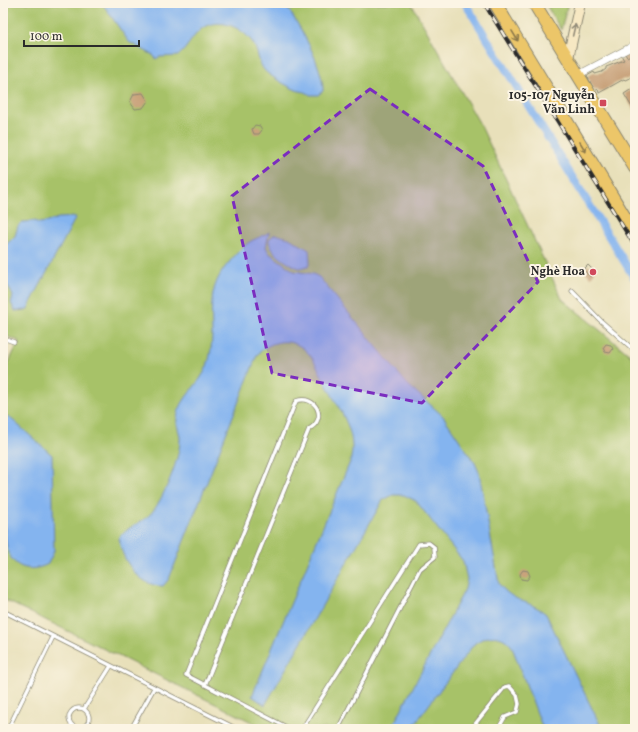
<svg xmlns="http://www.w3.org/2000/svg" width="638" height="732" viewBox="0 0 638 732" font-family="Vollkorn,serif">
<style>
.green{fill:#a7c268;stroke:#69764a}
.water{fill:#84b4ef;stroke:#58708d}
.lines{fill:none;stroke-linecap:round;stroke-linejoin:round}
.canal{stroke:#84b4ef;stroke-width:8}
.building{fill:#c9a37c}
.service-casing{stroke:#8a8672;stroke-width:5}
.minor-casing{stroke:#8a8672;stroke-width:8}
.secondary-casing{stroke:#8a8672;stroke-width:12}
.trunk-casing{stroke:#8a8672;stroke-width:14}
.service{stroke:#fff;stroke-width:3.5}
.minor{stroke:#fff;stroke-width:7}
.secondary{stroke:#f7e8c3;stroke-width:10}
.trunk{stroke:#ecc669;stroke-width:12}
.rail-casing{stroke:#2b2b2b;stroke-width:4}
.rail{stroke:#fcf5e5;stroke-width:2.5;stroke-dasharray:8;stroke-linecap:butt}
.oneway{stroke:#918a77}
.oneway2{stroke:#8c784a}
.marked{fill:#7b2cbf;fill-opacity:0.2;stroke:#7b2cbf;stroke-width:3;stroke-dasharray:8 5;stroke-linejoin:round}
.poi-dot{fill:#d1495b;stroke:#fcf5e5;stroke-width:1.5}
.labels{text-anchor:middle;dominant-baseline:central;stroke-width:4;stroke-linejoin:round;paint-order:stroke}
.poi-label{font-size:12px;font-weight:bold;fill:#2b2b2b;stroke:#fcf5e5;text-anchor:end}
</style>
<rect width="100%" height="100%" fill="#fcf5e5"/>
<filter id="ink" filterUnits="userSpaceOnUse"><feTurbulence type="fractalNoise" baseFrequency=".025" numOctaves="2"/><feDisplacementMap in="SourceGraphic" scale="8" xChannelSelector="R" yChannelSelector="G"/><feConvolveMatrix kernelMatrix="1 2 1 2 8 2 1 2 1" color-interpolation-filters="sRGB"/></filter>
<filter id="wash" filterUnits="userSpaceOnUse"><feTurbulence type="fractalNoise" baseFrequency=".012" numOctaves="4" result="noise"/><feDisplacementMap in="SourceGraphic" scale="16" xChannelSelector="R" yChannelSelector="G"/><feGaussianBlur stdDeviation="0.9" result="paint"/><feColorMatrix in="noise" values="0 0 0 0 0 0 0 0 0 0 0 0 0 0 0 0 0 1.4 0 .05"/><feComposite in="paint" operator="in"/></filter>
<g filter="url(#wash)">
<rect width="100%" height="100%" fill="#e8e0ba"/>
<!-- green -->
<g class="green">
<polygon points="3,3 411,3 481,126 562,299 630,355 635,363 635,729 266,729 3,599 3,375 19,341 3,335"/>
<polygon points="545,3 568,3 561,30"/>
</g>
<!-- water -->
<g class="water">
<path d="M102 3H284C298 22 324 67 323 91L318 95H310C306 91 302 92 296 90 289 87 270 76 265 71 258 63 258 51 253 43 242 26 216 16 200 30 191 38 187 49 178 56L159 57 156 59 153 55 129 42Z"/>
<polygon points="76,217 27,310 15,311 11,303 13,296 6,282 3,279 3,248 15,236 18,226 22,222 35,221 39,223 47,222 58,218"/>
<path d="M269 232 266 247 269 253 294 271 313 274 319 277 407 384 443 416 475 463 479 472 499 584C515 604 528 599 546 614L602 729H543L512 647C503 633 487 634 474 644L411 729H391L465 589 467 579 463 561 416 501 404 495H393L383 500 265 705 252 696 350 462C358 434 341 412 328 388 322 378 317 363 309 354 294 336 271 339 257 355L169 579 163 586C139 587 120 558 119 537 130 524 146 523 156 507 166 491 180 458 180 439 180 432 176 426 177 418 180 397 200 385 207 366 221 325 197 297 231 260 237 253 245 244 253 240 259 237 264 236 269 232Z"/>
<path d="M275 234 289 238 309 250 310 263 308 266 299 268C288 264 269 253 269 239Z"/>
<path d="M8 416 52 455 54 551 48 564C31 573 12 569 7 548 5 539 6 532 3 523V419Z"/>
</g>
<g class="lines">
<!-- canal -->
<polyline class="canal" points="465,3 635,279"/>
</g>
<g id="blocks">
<!-- building -->
<g class="building">
<polygon points="634,53 635,73 632,75 632,77 625,80 624,79 599,93 598,89 595,91 587,76 594,72 595,74 602,72 606,69 606,67 624,60 621,55 625,54 627,57"/>
<polygon points="635,87 635,112 624,94"/>
<polygon points="143,93 148,101 143,108 135,109 130,102 134,94"/>
<polygon points="255,125 260,126 262,130 259,134 254,134 252,129"/>
<polygon points="588,265 595,272 591,277 583,270"/>
<polygon points="606,344 611,345 613,349 610,353 605,352 603,348"/>
<polygon points="523,570 528,571 530,576 527,580 521,579 520,574"/>
</g>
</g>
</g>
<g filter="url(#ink)">
<use href="#blocks" fill-opacity="0" stroke="#8a8672" stroke-width="1"/>
<g class="lines">
<!-- service casing -->
<g class="service-casing">
<g id="service">
<polyline points="572,291 600,320 635,351"/>
<polyline points="3,338 14,342"/>
<polyline points="3,611 237,729"/>
<path d="M205 685 309 429C328 419 316 394 296 401L186 675 290 729"/>
<circle cx="79" cy="718" r="10"/>
<polyline points="84,709 111,666"/>
<polyline points="8,729 53,637"/>
<polyline points="131,729 154,688"/>
<polyline points="302,729 419,544 429,543 434,547 435,557 420,569 338,729"/>
<polyline points="471,729 505,687 509,686 517,695 519,704 517,712 505,717 498,729"/>
</g>
</g>
<!-- minor casing -->
<g class="minor-casing">
<polyline id="minor" points="578,75 635,45"/>
</g>
<!-- secondary casing -->
<g class="secondary-casing">
<polyline id="secondary" points="568,58 580,3"/>
</g>
<!-- trunk casing -->
<g class="trunk-casing">
<g id="trunk">
<polyline points="495,3 635,234"/>
<polyline points="534,3 635,168"/>
</g>
</g>
<!-- service -->
<use href="#service" class="service"/>
<!-- minor -->
<use href="#minor" class="minor"/>
<!-- secondary -->
<use href="#secondary" class="secondary"/>
<!-- trunk -->
<use href="#trunk" class="trunk"/>
<!-- rail casing -->
<g class="rail-casing">
<polyline id="rail" points="484,3 635,246"/>
</g>
<!-- rail -->
<use href="#rail" class="rail"/>
</g>
<!-- one-way arrows -->
<defs><path id="oneway-shaft" d="M-6 0H5M1.5-3L5.5 0L1.5 3" fill="none" stroke-width="1.6" stroke-linecap="round" stroke-linejoin="round"/></defs>
<use class="oneway" href="#oneway-shaft" transform="translate(574 30) rotate(-77)"/>
<g class="oneway2">
<use href="#oneway-shaft" transform="translate(515 36) rotate(59)"/>
<use href="#oneway-shaft" transform="translate(583 147) rotate(59)"/>
</g>
</g>
<!-- marked area -->
<path class="marked" d="M370 89 483 166 538 282 422 403 272 373 232 196Z"/>
<!-- markers -->
<g class="poi-dot">
<rect x="599" y="99" width="8" height="8" rx="2"/>
<circle cx="593" cy="272" r="4"/>
</g>
<g class="labels">
<!-- poi labels -->
<g class="poi-label">
<text x="595" y="96">105-107 Nguyễn<tspan x="595" dy="14">Văn Linh</tspan></text>
<text x="585" y="272">Nghè Hoa</text>
</g>
</g>
<!-- margin -->
<rect width="638" height="732" fill="none" stroke="#fcf5e5" stroke-width="16"/>
<!-- scale -->
<path d="M24 40v6h115v-6" fill="none" stroke="#2b2b2b" stroke-width="2"/>
<text x="30" y="40" font-size="12" fill="#2b2b2b" stroke="#fcf5e5" stroke-width="3" paint-order="stroke">100 m</text>
</svg>
